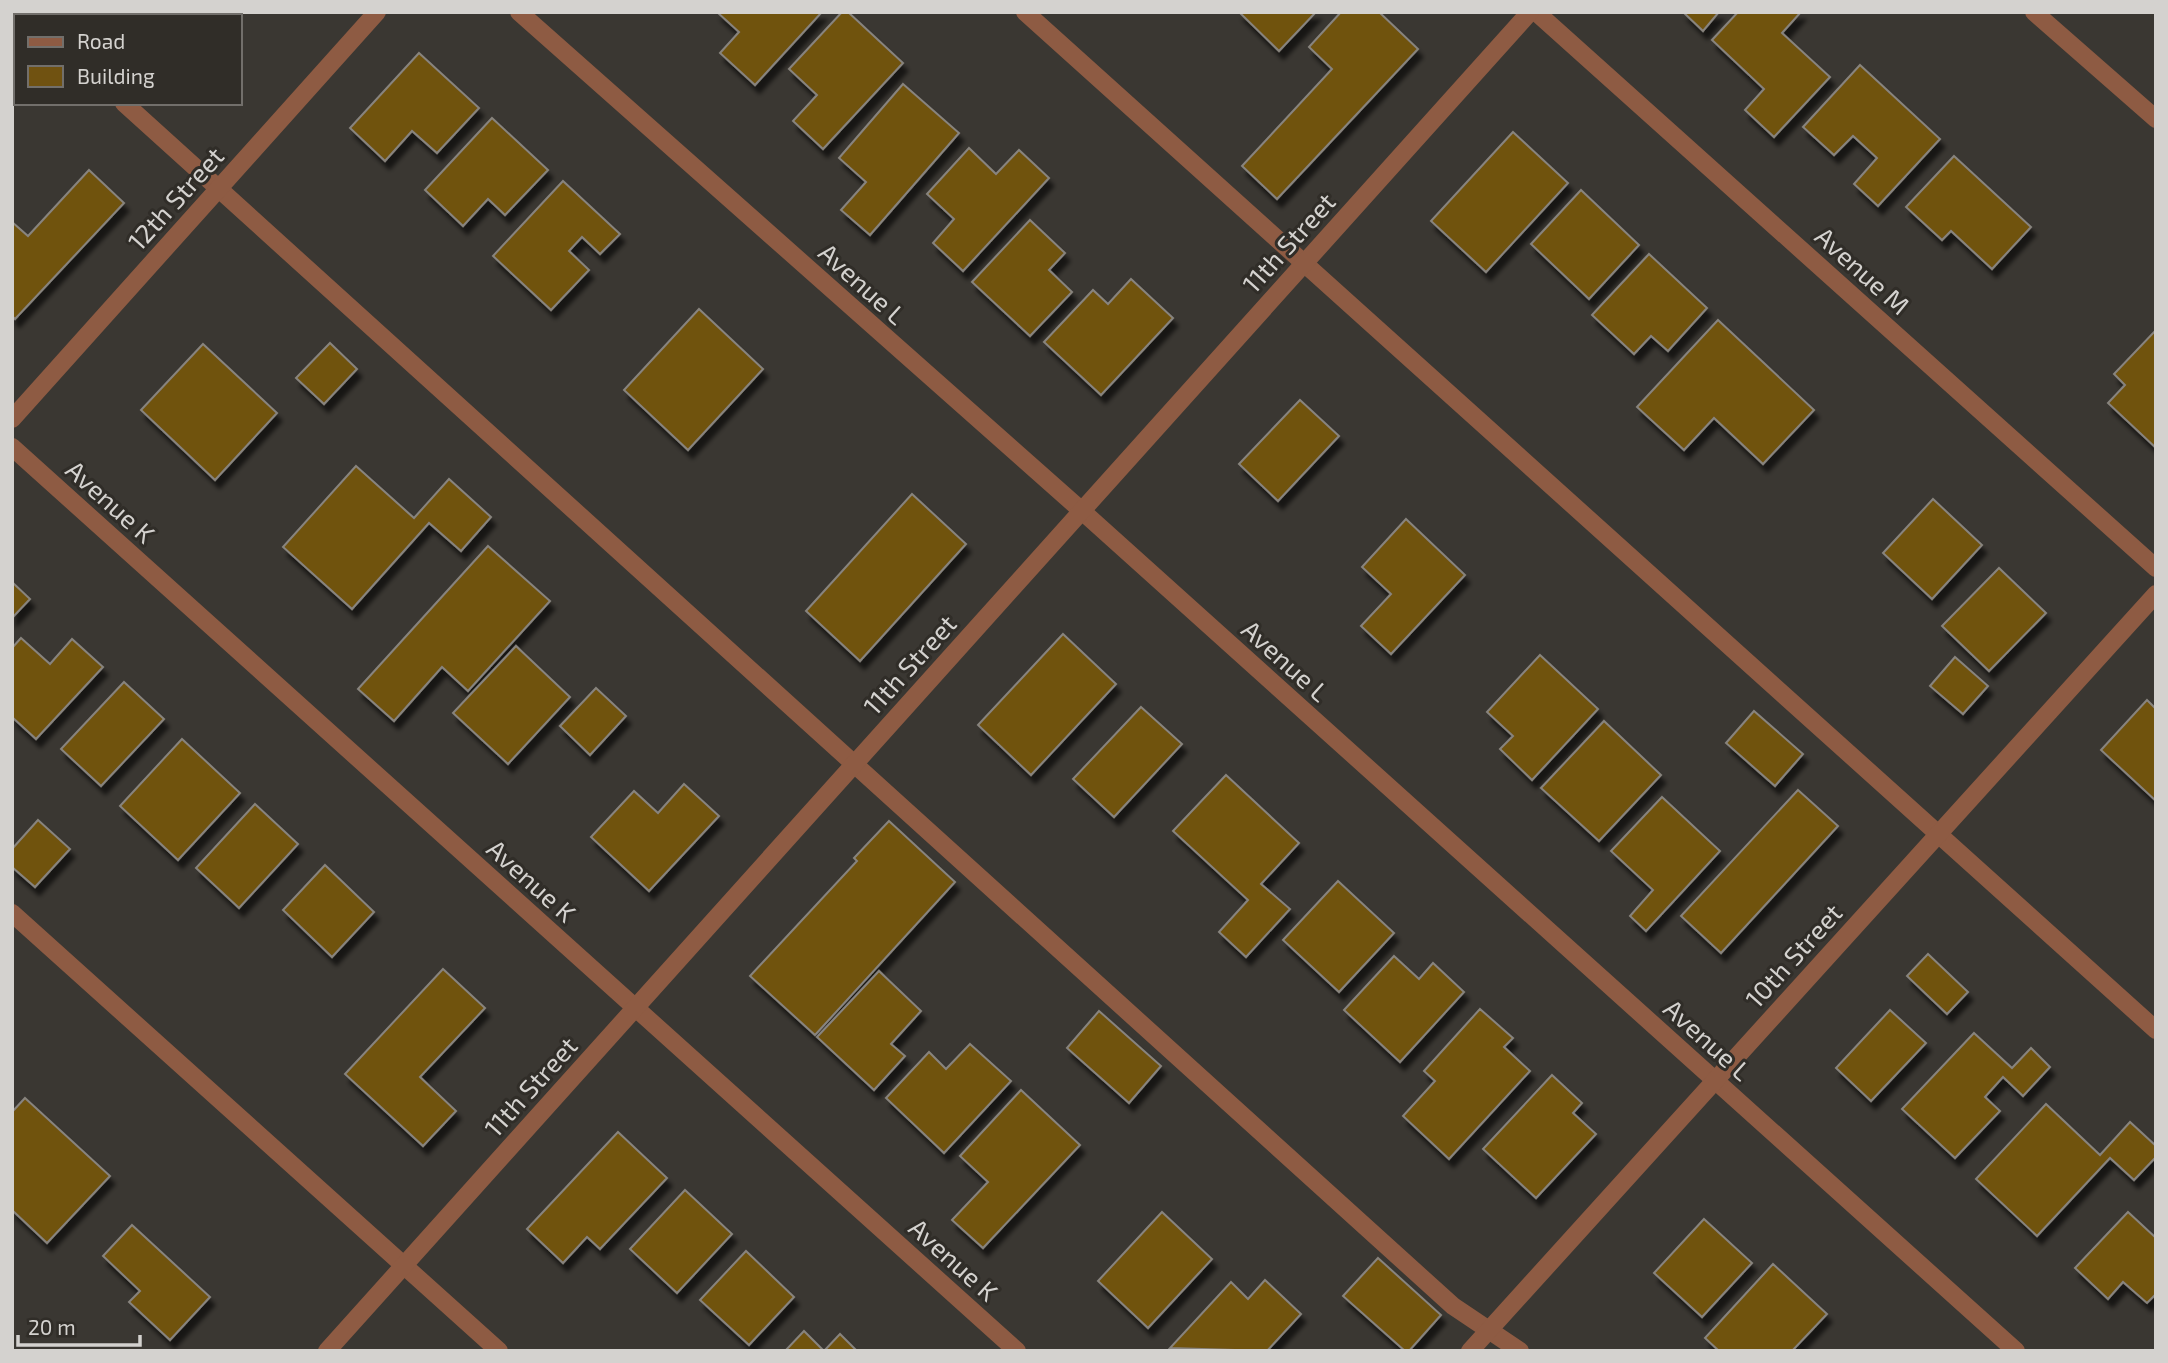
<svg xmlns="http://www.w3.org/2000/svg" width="2168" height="1363" viewBox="0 0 2168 1363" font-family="'Exo 2',sans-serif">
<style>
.building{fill:#705211;stroke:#88847e;stroke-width:2;filter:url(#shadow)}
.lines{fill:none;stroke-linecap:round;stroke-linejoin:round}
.lane{stroke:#8e5b43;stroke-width:18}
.street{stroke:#8e5b43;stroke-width:18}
.labels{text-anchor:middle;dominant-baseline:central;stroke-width:6;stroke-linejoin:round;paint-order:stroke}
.street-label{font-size:26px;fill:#d4d2cf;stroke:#302d28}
</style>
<defs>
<filter id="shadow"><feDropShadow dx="4.5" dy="8" stdDeviation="2" flood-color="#0009"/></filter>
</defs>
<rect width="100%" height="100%" fill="#3a3732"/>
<!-- building -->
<g class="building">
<polygon points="717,12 822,12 755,85 720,53 739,32"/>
<polygon points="842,12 848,12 903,63 823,149 793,121 817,95 789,69"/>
<polygon points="1239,12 1316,12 1279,51"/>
<polygon points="1341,12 1379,12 1418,49 1277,199 1242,166 1332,69 1309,47"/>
<polygon points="1683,12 1719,12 1703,31"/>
<polygon points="1738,12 1801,12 1782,33 1830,77 1774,137 1745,110 1764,89 1712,40"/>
<polygon points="419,53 479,108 437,153 412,131 385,161 350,128"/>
<polygon points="1860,65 1940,139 1878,206 1854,184 1877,158 1853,136 1834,155 1803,127"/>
<polygon points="903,84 959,133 870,235 841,210 866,182 839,158"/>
<polygon points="492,118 548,170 505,215 488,199 463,226 425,190"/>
<polygon points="1513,132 1568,183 1486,272 1431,221"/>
<polygon points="969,148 996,174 1019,150 1049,178 963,271 933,243 954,219 927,194"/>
<polygon points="1954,156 2031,227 1992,269 1951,231 1942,240 1906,207"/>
<polygon points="89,170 124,203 15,319 12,316 12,222 28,236"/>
<polygon points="563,181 620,234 600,254 582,237 569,251 589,270 551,310 493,256"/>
<polygon points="1581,190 1639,245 1589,299 1531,244"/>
<polygon points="1030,220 1065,253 1049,270 1072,292 1030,336 972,282"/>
<polygon points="1649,254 1707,308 1668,351 1651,336 1634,354 1592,315"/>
<polygon points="1131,279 1173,318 1101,395 1044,342 1093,290 1108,304"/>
<polygon points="699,309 763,369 688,450 624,390"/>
<polygon points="1718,320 1814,410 1763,464 1714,418 1684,450 1637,407"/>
<polygon points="2156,330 2156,448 2108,403 2125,385 2114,374"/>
<polygon points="330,343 357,369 324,404 296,378"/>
<polygon points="203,344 277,413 215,480 141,410"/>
<polygon points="1300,400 1339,436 1278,501 1239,464"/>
<polygon points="356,466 414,518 449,479 491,517 461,551 429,523 352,609 283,547"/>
<polygon points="912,494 966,544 860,661 806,611"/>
<polygon points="1933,499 1982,545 1932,599 1883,553"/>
<polygon points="1406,519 1465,575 1391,654 1361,626 1391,594 1362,567"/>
<polygon points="488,546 550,601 468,691 442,667 394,721 358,689"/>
<polygon points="1999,568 2046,613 1989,671 1942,626"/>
<polygon points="12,582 30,599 12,618"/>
<polygon points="1063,634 1116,684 1031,775 978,725"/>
<polygon points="21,638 50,664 72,639 103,667 36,739 12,717 12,648"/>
<polygon points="516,646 570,697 508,764 453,713"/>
<polygon points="1540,655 1598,709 1532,780 1500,749 1513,736 1487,712"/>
<polygon points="1955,657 1988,686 1963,714 1930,686"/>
<polygon points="124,682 164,719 101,786 61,749"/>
<polygon points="596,688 626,716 590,755 560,726"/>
<polygon points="2147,700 2156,709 2156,801 2101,750"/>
<polygon points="1141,707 1182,744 1114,817 1073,779"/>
<polygon points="1754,711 1803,754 1775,786 1726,743"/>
<polygon points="1604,721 1661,775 1599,841 1541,788"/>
<polygon points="182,739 240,793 178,860 120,806"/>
<polygon points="1226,775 1299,843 1261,884 1290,909 1246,957 1219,932 1248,900 1173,831"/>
<polygon points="684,784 719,816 649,891 591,837 634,791 658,813"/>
<polygon points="1798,790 1838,826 1721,953 1681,916"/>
<polygon points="1662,797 1720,851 1646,931 1630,916 1653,890 1611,851"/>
<polygon points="255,804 298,844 239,908 196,868"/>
<polygon points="38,820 70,849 35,887 12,867 12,849"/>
<polygon points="889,821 955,882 815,1035 750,976 857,861 854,858"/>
<polygon points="325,865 374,912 332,957 283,910"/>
<polygon points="1338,881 1394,933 1339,992 1283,940"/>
<polygon points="1928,954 1968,992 1947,1014 1907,976"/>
<polygon points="1394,956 1419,979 1433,963 1464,992 1400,1062 1344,1010"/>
<polygon points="443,969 485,1008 420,1077 456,1111 423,1146 345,1074"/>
<polygon points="879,971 921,1011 891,1044 905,1056 874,1090 817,1037"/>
<polygon points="1480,1009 1513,1038 1504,1047 1530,1071 1449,1159 1403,1116 1435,1081 1424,1071"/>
<polygon points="1890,1010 1926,1043 1871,1101 1836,1068"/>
<polygon points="1099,1011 1161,1066 1129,1103 1067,1048"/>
<polygon points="1974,1033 2012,1068 2031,1048 2050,1067 2023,1096 2003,1077 1985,1097 2000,1111 1955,1158 1902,1109"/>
<polygon points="970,1044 1011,1081 944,1153 886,1098 929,1052 946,1069"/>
<polygon points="1552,1075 1582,1103 1573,1113 1596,1134 1536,1198 1483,1149"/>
<polygon points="1021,1090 1080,1145 983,1248 952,1220 988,1182 960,1156"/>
<polygon points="25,1098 110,1176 47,1243 12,1210 12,1112"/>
<polygon points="2046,1104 2100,1155 2130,1122 2156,1146 2156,1157 2134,1180 2110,1158 2037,1236 1976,1179"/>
<polygon points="618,1132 667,1178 600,1249 587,1237 563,1263 527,1229"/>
<polygon points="685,1190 732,1234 677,1293 630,1249"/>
<polygon points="1162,1212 1212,1259 1148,1328 1098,1281"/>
<polygon points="2128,1212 2156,1238 2156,1294 2147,1303 2123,1282 2108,1299 2075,1268"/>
<polygon points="1704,1219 1752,1263 1702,1317 1654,1273"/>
<polygon points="132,1225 210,1297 170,1340 129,1302 140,1291 103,1256"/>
<polygon points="746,1251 794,1297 749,1345 700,1300"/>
<polygon points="1378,1258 1441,1315 1409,1351 1405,1351 1343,1296"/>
<polygon points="1773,1264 1827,1314 1792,1351 1719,1351 1705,1338"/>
<polygon points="1265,1280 1301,1314 1267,1351 1170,1348 1231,1282 1248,1299"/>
<polygon points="804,1331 824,1351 840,1334 857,1351 785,1351"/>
</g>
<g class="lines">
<!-- lane -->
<g class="lane">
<polyline points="23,12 27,16"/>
<polyline points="1025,12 2156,1030"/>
<polyline points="2034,12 2156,119"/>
<polyline points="124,103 1453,1306 1520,1351"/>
<polyline points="12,913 499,1351"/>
</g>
<!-- street -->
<g class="street">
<polyline points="519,12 1082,511 2016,1351"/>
<polyline points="1536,12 2156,568"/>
<polyline points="12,419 377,12"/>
<polyline points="12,447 1017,1351"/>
<polyline points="327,1351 1530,12"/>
<polyline points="1470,1351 2156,594"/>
</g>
</g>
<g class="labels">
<!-- street labels -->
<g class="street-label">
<text transform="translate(175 198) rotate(-48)">12th Street</text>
<text transform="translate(1288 242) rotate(-48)">11th Street</text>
<text transform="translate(1863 270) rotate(42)">Avenue M</text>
<text transform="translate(863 283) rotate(42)">Avenue L</text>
<text transform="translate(111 501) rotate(42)">Avenue K</text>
<text transform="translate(1286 660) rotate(42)">Avenue L</text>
<text transform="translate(909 664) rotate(-48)">11th Street</text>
<text transform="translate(532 880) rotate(42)">Avenue K</text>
<text transform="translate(1793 955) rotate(-48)">10th Street</text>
<text transform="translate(1708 1039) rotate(42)">Avenue L</text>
<text transform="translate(530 1086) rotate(-48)">11th Street</text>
<text transform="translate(954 1259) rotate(42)">Avenue K</text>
</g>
</g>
<!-- border -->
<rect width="2168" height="1363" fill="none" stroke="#d4d2cf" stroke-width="28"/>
<!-- legend -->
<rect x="14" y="14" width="228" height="91" fill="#302d28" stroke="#726f6b" stroke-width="2"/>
<rect x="28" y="37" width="35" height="10" fill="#8e5b43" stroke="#726f6b" stroke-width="2"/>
<text x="77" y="49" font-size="21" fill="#d4d2cf">Road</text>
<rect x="28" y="66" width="35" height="21" fill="#705211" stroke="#726f6b" stroke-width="2"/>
<text x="77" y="84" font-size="21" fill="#d4d2cf">Building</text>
<!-- scale -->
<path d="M18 1335v10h122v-10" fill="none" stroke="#d4d2cf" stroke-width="3.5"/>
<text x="28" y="1335" font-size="21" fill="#d4d2cf" stroke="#302d28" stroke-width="5" paint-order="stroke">20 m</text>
</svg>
